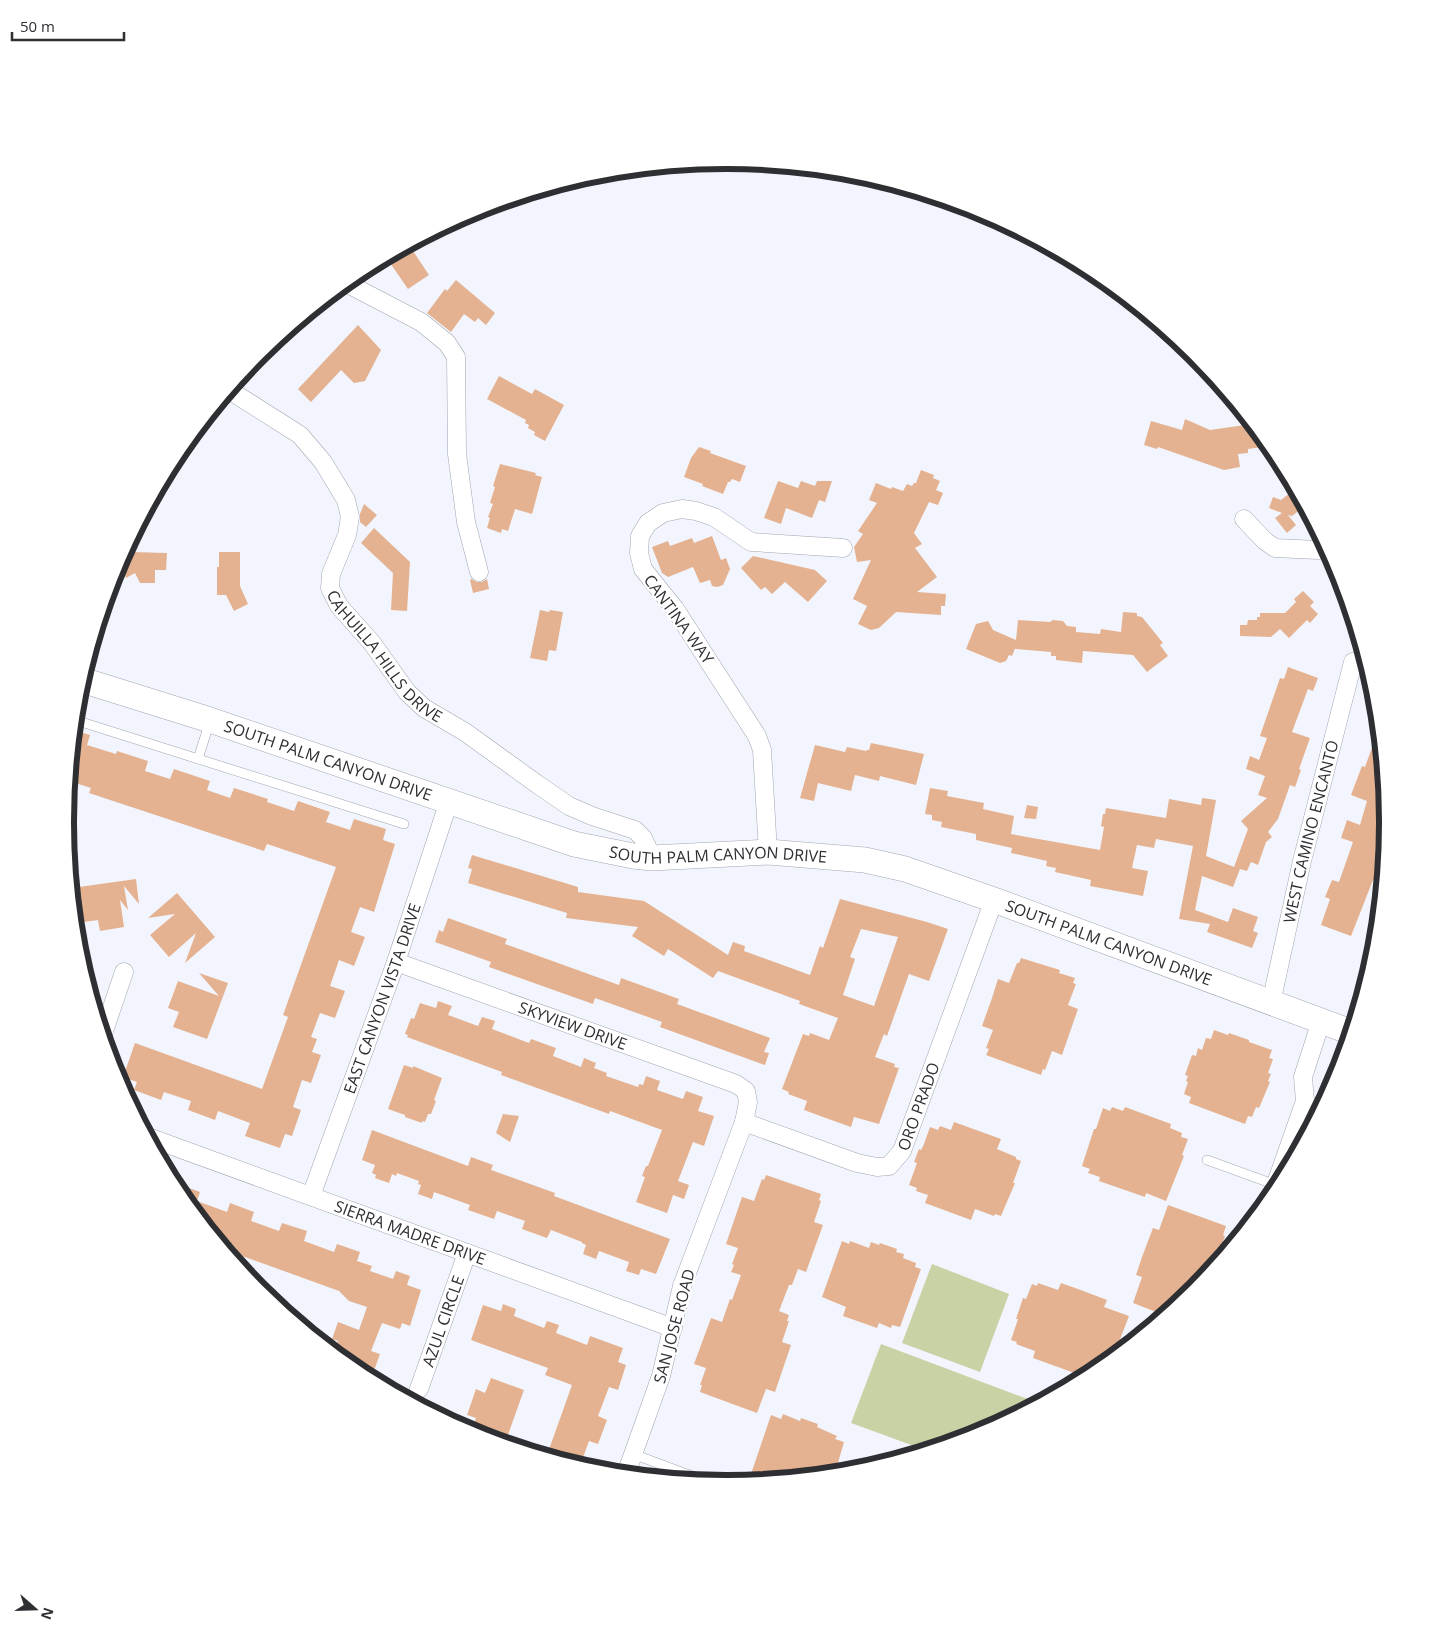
<svg xmlns="http://www.w3.org/2000/svg" width="1453" height="1644" viewBox="0 0 1453 1644" font-family="'Open Sans',sans-serif">
<style>
.green{fill:#c8d2a5}
.building{fill:#e4b290;fill-rule:evenodd}
.lines{fill:none;stroke-linecap:round;stroke-linejoin:round}
.lane-casing{stroke:#a1a5af;stroke-width:10}
.street-casing{stroke:#a1a5af;stroke-width:19}
.secondary-casing{stroke:#a1a5af;stroke-width:26}
.lane{stroke:#fff;stroke-width:9}
.street{stroke:#fff;stroke-width:18}
.secondary{stroke:#fff;stroke-width:25}
.labels{text-anchor:middle;dominant-baseline:central;stroke-width:4.5;stroke-linejoin:round;paint-order:stroke}
.street-label{font-size:16px;fill:#2d2f33;stroke:#fff}
.rim{fill:none;stroke:#2d2f33;stroke-width:6}
</style>
<rect width="100%" height="100%" fill="#f2f5fe"/>
<!-- green -->
<g class="green">
<polygon points="932,1264 1009,1294 980,1372 902,1343"/>
<polygon points="881,1344 1033,1401 1031,1406 979,1433 925,1450 851,1423"/>
</g>
<!-- building -->
<g class="building">
<polygon points="409,245 429,275 408,289 386,257"/>
<polygon points="456,280 495,313 486,325 478,318 475,322 464,314 451,332 427,313 445,289 447,291"/>
<polygon points="358,325 381,350 365,381 354,383 341,370 311,402 298,389"/>
<polygon points="499,376 532,394 535,389 564,405 545,441 534,435 535,432 528,428 529,425 525,423 526,420 487,399"/>
<polygon points="1185,419 1210,430 1252,424 1269,446 1248,449 1248,453 1238,454 1240,467 1224,470 1158,447 1157,449 1144,445 1151,421 1182,430"/>
<polygon points="699,447 711,451 710,453 746,466 740,482 732,479 730,482 728,482 723,494 702,486 703,484 684,477 691,458"/>
<polygon points="500,464 536,473 535,475 542,477 532,514 515,509 508,531 502,529 501,533 487,528 490,518 488,517 493,504 490,503 495,487 493,486"/>
<polygon points="921,470 934,475 933,478 940,481 936,490 943,493 938,505 929,502 914,533 922,544 915,548 937,577 917,592 946,594 945,606 941,606 941,615 896,612 879,628 871,630 858,624 867,606 853,599 871,560 857,562 854,547 863,534 858,531 877,503 869,500 876,483 891,489 892,487 903,491 907,484 912,486 914,483 916,483"/>
<polygon points="778,481 798,488 801,481 815,486 817,481 832,481 825,502 819,500 812,518 786,508 781,524 764,518"/>
<polygon points="1295,489 1304,507 1292,516 1288,515 1296,525 1287,533 1275,518 1282,513 1269,508 1273,497 1281,500"/>
<polygon points="364,504 377,515 366,527 360,522 360,514"/>
<polygon points="374,528 410,562 407,611 391,610 393,573 361,543"/>
<polygon points="712,536 721,560 726,558 730,569 723,585 717,587 712,586 710,580 700,583 693,567 668,577 662,573 652,547 668,541 670,546 692,538 694,543"/>
<polygon points="128,545 131,552 167,553 166,570 155,570 155,583 140,583 135,573 126,578 119,562"/>
<polygon points="219,552 240,552 240,586 248,604 234,611 226,595 217,595 217,567 219,567"/>
<polygon points="753,556 815,570 827,581 808,602 785,582 772,594 765,587 761,590 741,568"/>
<polygon points="471,579 477,582 482,582 487,579 489,589 473,593 470,580"/>
<polygon points="1303,591 1314,602 1310,606 1318,614 1310,623 1307,620 1289,638 1280,629 1271,637 1240,636 1240,625 1247,625 1248,620 1257,620 1257,617 1260,617 1260,613 1285,613 1296,602 1294,599"/>
<polygon points="540,610 549,612 550,610 563,612 556,651 549,650 547,661 530,658"/>
<polygon points="1123,612 1137,613 1137,616 1142,617 1163,643 1160,645 1168,656 1147,672 1133,655 1083,651 1082,663 1056,660 1056,656 1051,656 1051,652 1015,649 1016,646 1012,656 1009,655 1006,661 1000,663 966,649 976,624 988,621 993,630 1016,640 1018,620 1050,622 1053,620 1063,621 1067,626 1076,627 1076,632 1100,634 1101,629 1121,632"/>
<polygon points="1288,667 1318,678 1313,691 1308,689 1292,732 1310,738 1299,769 1301,770 1295,787 1290,785 1278,819 1268,832 1272,837 1266,842 1258,865 1251,862 1247,871 1240,869 1233,887 1202,876 1195,910 1228,922 1233,908 1258,917 1253,931 1258,933 1252,948 1207,932 1210,924 1179,919 1193,846 1156,839 1154,848 1137,845 1132,868 1148,871 1143,896 1090,886 1091,880 1055,872 1056,868 1046,866 1047,861 1011,853 1012,848 976,840 976,834 941,827 942,822 932,820 932,815 925,814 930,788 948,791 947,796 984,803 983,809 1014,816 1011,834 1100,850 1104,827 1101,826 1103,814 1105,814 1106,808 1166,818 1169,799 1201,805 1202,798 1216,800 1206,856 1234,867 1248,829 1241,821 1267,798 1258,795 1265,776 1246,769 1250,756 1259,760 1267,738 1260,736 1280,678 1284,679"/>
<polygon points="1379,728 1387,807 1379,828 1387,831 1382,878 1373,880 1351,936 1321,925 1330,899 1325,897 1332,880 1339,882 1353,842 1341,838 1347,820 1360,825 1367,801 1351,795 1362,766 1365,767"/>
<polygon points="74,730 90,735 87,745 116,754 117,751 148,761 145,771 170,779 174,769 210,781 207,790 230,798 234,788 268,799 267,802 294,811 298,801 330,812 326,822 350,830 354,819 386,829 383,840 395,844 374,912 360,907 351,932 365,937 354,966 339,960 330,986 345,991 335,1018 320,1013 311,1037 317,1039 312,1052 321,1055 311,1083 302,1080 293,1107 301,1110 292,1136 285,1134 280,1148 245,1136 250,1123 218,1111 215,1120 188,1110 191,1101 164,1092 161,1100 134,1090 137,1082 123,1077 135,1043 262,1089 288,1017 283,1015 336,867 267,844 264,851 89,793 91,788 69,781"/>
<polygon points="871,743 924,754 916,785 880,776 879,781 855,775 851,791 818,783 814,801 800,798 815,745 845,752 847,747 866,751 867,750 869,750"/>
<polygon points="1027,805 1038,807 1036,819 1024,818"/>
<path d="M472 855 578 887V892L644 901 728 955 733 942 745 946 744 951 810 975 820 946 823 948 840 899 927 922 948 929 929 981 909 974 887 1036 884 1034 875 1057 895 1064 894 1067 899 1068 879 1124 854 1117 851 1127 823 1117 804 1110 807 1101 788 1094 789 1092 782 1089 803 1034 809 1036 810 1033 829 1040 838 1018 799 1004 800 1001 718 971 713 978 668 949 664 956 632 936 638 927 566 918 567 913 468 883 472 869 468 868ZM861 929 898 937 874 1006 843 995 855 959 850 957Z"/>
<polygon points="136,879 139,904 124,886 128,910 120,900 124,927 100,931 98,920 84,922 79,887"/>
<polygon points="177,893 215,937 185,963 196,933 169,957 150,935 175,914 148,918"/>
<polygon points="448,918 507,939 505,944 619,985 621,978 679,999 677,1004 770,1038 764,1052 769,1053 765,1065 660,1027 662,1022 595,998 593,1004 489,967 491,962 435,942 439,930 443,932"/>
<polygon points="1021,958 1060,970 1059,973 1075,978 1073,983 1076,984 1068,1005 1078,1009 1062,1055 1052,1051 1045,1070 1043,1069 1041,1075 986,1055 989,1049 986,1048 993,1030 982,1026 992,998 998,979 1009,983 1017,963 1019,963"/>
<polygon points="199,973 228,983 207,1039 173,1027 179,1012 168,1008 178,981 219,996"/>
<polygon points="438,1001 452,1006 448,1015 478,1026 482,1017 495,1021 492,1029 529,1043 531,1039 556,1048 553,1056 581,1067 584,1058 596,1063 594,1068 607,1073 606,1076 638,1087 639,1084 643,1085 646,1076 660,1081 657,1090 683,1099 686,1091 703,1097 698,1111 714,1116 704,1146 693,1142 678,1181 689,1185 684,1199 673,1195 667,1213 636,1202 645,1177 642,1176 646,1166 648,1166 662,1130 610,1111 609,1114 501,1075 502,1072 407,1037 408,1035 405,1034 411,1018 414,1019 420,1003 436,1008"/>
<polygon points="1214,1030 1228,1035 1229,1033 1249,1040 1249,1042 1272,1050 1269,1058 1273,1059 1268,1073 1271,1074 1268,1081 1270,1082 1259,1108 1256,1107 1252,1117 1248,1116 1245,1124 1189,1103 1191,1097 1184,1094 1188,1082 1186,1081 1188,1076 1185,1075 1192,1055 1196,1056 1198,1048 1202,1050 1206,1038 1211,1039"/>
<polygon points="404,1065 413,1068 413,1066 442,1078 434,1100 436,1101 431,1114 428,1114 425,1122 422,1121 422,1123 405,1117 405,1115 388,1109"/>
<polygon points="1112,1107 1123,1111 1125,1107 1171,1124 1170,1128 1182,1133 1181,1137 1188,1139 1182,1155 1184,1156 1166,1201 1146,1193 1145,1197 1099,1181 1100,1177 1088,1173 1090,1169 1082,1166 1094,1129 1096,1129 1103,1108 1110,1111"/>
<polygon points="503,1114 519,1116 510,1142 496,1133"/>
<polygon points="954,1122 1001,1139 997,1149 1016,1157 1016,1159 1021,1161 1013,1183 1015,1183 1001,1216 995,1214 994,1216 975,1209 971,1220 925,1203 928,1195 916,1191 917,1188 909,1185 917,1163 914,1162 919,1149 921,1150 924,1144 930,1127 938,1130 940,1126 951,1130"/>
<polygon points="372,1130 468,1166 471,1157 493,1165 491,1170 555,1193 554,1196 670,1239 656,1274 641,1269 639,1275 626,1271 629,1262 599,1251 596,1259 583,1254 586,1245 582,1243 582,1242 551,1230 547,1238 522,1229 525,1221 497,1211 494,1219 468,1210 470,1205 434,1192 432,1199 418,1194 421,1185 418,1184 419,1181 397,1173 396,1176 392,1174 389,1183 375,1178 376,1175 372,1173 375,1165 362,1160"/>
<polygon points="766,1175 821,1194 819,1200 821,1201 814,1222 823,1225 806,1272 798,1269 792,1285 789,1285 779,1311 789,1315 787,1321 789,1321 782,1342 791,1345 775,1392 766,1389 757,1413 700,1392 702,1385 700,1385 706,1368 694,1364 711,1318 722,1322 730,1299 732,1300 741,1275 731,1272 734,1265 732,1264 738,1248 726,1244 742,1197 754,1201 762,1179 764,1180"/>
<polygon points="173,1182 200,1192 197,1201 227,1212 230,1203 254,1212 251,1221 279,1231 282,1223 307,1231 304,1241 334,1252 337,1244 360,1252 357,1261 372,1266 370,1271 393,1279 396,1271 410,1276 407,1285 421,1290 410,1326 402,1323 400,1329 382,1323 371,1351 380,1354 371,1379 359,1372 334,1352 338,1341 332,1339 338,1322 359,1330 367,1307 349,1301 339,1291 226,1250 176,1189"/>
<polygon points="1168,1205 1226,1226 1223,1235 1225,1236 1219,1252 1224,1254 1194,1290 1164,1315 1133,1303 1142,1277 1136,1275 1142,1257 1153,1228 1159,1230"/>
<polygon points="842,1241 849,1244 850,1241 869,1248 871,1242 879,1245 880,1243 897,1249 896,1252 904,1254 903,1258 916,1263 915,1267 921,1269 900,1327 892,1325 891,1328 879,1323 877,1328 843,1316 846,1307 822,1297"/>
<polygon points="1038,1283 1058,1290 1061,1283 1078,1289 1107,1300 1104,1307 1129,1316 1119,1342 1121,1343 1118,1352 1094,1372 1082,1368 1080,1375 1033,1358 1035,1351 1016,1344 1017,1342 1011,1340 1018,1319 1016,1319 1023,1298 1026,1299 1032,1284 1037,1286"/>
<polygon points="503,1304 516,1309 514,1316 544,1328 547,1321 559,1325 556,1333 587,1345 590,1336 623,1348 618,1362 626,1365 618,1390 609,1387 598,1416 607,1420 598,1444 589,1441 580,1466 547,1455 572,1385 545,1375 548,1368 471,1340 483,1305 501,1311"/>
<polygon points="491,1378 524,1390 505,1443 471,1431 476,1418 467,1415 476,1389 485,1393"/>
<polygon points="783,1414 800,1421 801,1418 818,1424 817,1427 837,1436 835,1439 844,1442 835,1473 759,1480 760,1477 751,1474 771,1415 781,1419"/>
</g>
<g class="lines">
<!-- lane casing -->
<g class="lane-casing">
<g id="lane">
<polyline points="75,720 404,824"/>
<polyline points="198,759 210,721"/>
<polyline points="1207,1160 1276,1185"/>
<polyline points="633,1454 708,1482"/>
</g>
</g>
<!-- street casing -->
<g class="street-casing">
<g id="street">
<polyline points="346,283 421,322 447,343 456,357 457,454 466,522 479,572"/>
<path id="s1" d="M229 390 300 435 323 462 346 500 350 517 347 535 331 574 330 588 339 606 372 643 407 692 424 708 465 732 537 784 569 806 592 816 635 830 643 838 652 858"/>
<polyline points="1244,519 1265,541 1275,548 1318,550 1326,547"/>
<polyline points="768,852 762,750 757,736 675,609 643,569 639,553 640,536 648,523 663,513 682,509 696,511 714,517 751,542 843,548"/>
<path id="s2" d="M396 962 736 1084 746 1091 748 1102 744 1122 682 1286 661 1376 626 1474"/>
<path id="s3" d="M1271 1003 1302 861 1353 662"/>
<polyline points="103,1034 124,972"/>
<path id="s4" d="M744 1122 857 1163 877 1167 889 1166 902 1151 994 900"/>
<path id="s5" d="M148 1137 673 1328"/>
<polyline points="1272,1195 1305,1101 1303,1077 1321,1021"/>
<path id="s6" d="M311 1196 396 962 449 801"/>
<path id="s7" d="M419 1389 467 1253"/>
</g>
</g>
<!-- secondary casing -->
<g class="secondary-casing">
<g id="secondary">
<path id="s8" d="M82 680 210 720 574 844 633 856 652 858 768 852 865 860 905 869 994 900 1351 1032"/>
</g>
</g>
<!-- lane -->
<use href="#lane" class="lane"/>
<!-- street -->
<use href="#street" class="street"/>
<!-- secondary -->
<use href="#secondary" class="secondary"/>
</g>
<g class="labels">
<!-- street labels -->
<g class="street-label">
<text transform="translate(679 619) rotate(54)">CANTINA WAY</text>
<text stroke="none"><textPath href="#s1" startOffset="344">CAHUILLA HILLS DRIVE</textPath></text>
<text stroke="none"><textPath href="#s8" startOffset="259">SOUTH PALM CANYON DRIVE</textPath></text>
<text stroke="none"><textPath href="#s3" startOffset="176">WEST CAMINO ENCANTO</textPath></text>
<text stroke="none"><textPath href="#s8" startOffset="664">SOUTH PALM CANYON DRIVE</textPath></text>
<text stroke="none"><textPath href="#s8" startOffset="1069">SOUTH PALM CANYON DRIVE</textPath></text>
<text stroke="none"><textPath href="#s6" startOffset="210">EAST CANYON VISTA DRIVE</textPath></text>
<text stroke="none"><textPath href="#s2" startOffset="188">SKYVIEW DRIVE</textPath></text>
<text stroke="none"><textPath href="#s4" startOffset="220">ORO PRADO</textPath></text>
<text stroke="none"><textPath href="#s5" startOffset="279">SIERRA MADRE DRIVE</textPath></text>
<text stroke="none"><textPath href="#s7" startOffset="72">AZUL CIRCLE</textPath></text>
<text transform="translate(674 1326) rotate(-75)">SAN JOSE ROAD</text>
</g>
</g>
<!-- crop -->
<path d="M0 0H1453V1644H0ZM726 169H727A652 652 0 0 1 1379 821V823A652 652 0 0 1 727 1475H726A652 652 0 0 1 74 823V821A652 652 0 0 1 726 169Z" fill="#fff" fill-rule="evenodd"/>
<path class="rim" d="M726 169H727A652 652 0 0 1 1379 821V823A652 652 0 0 1 727 1475H726A652 652 0 0 1 74 823V821A652 652 0 0 1 726 169Z"/>
<!-- north arrow -->
<g transform="translate(35 1609) rotate(110)" stroke="#ffffff" stroke-width="4" paint-order="stroke">
<path d="M0-4L9 19L0 12L-9 19Z" fill="#2d2f33"/>
<text y="-8" font-size="14" font-weight="bold" text-anchor="middle" fill="#2d2f33">N</text>
</g>
<!-- scale -->
<path d="M12 32v8h112v-8" fill="none" stroke="#2d2f33" stroke-width="2.5"/>
<text x="20" y="32" font-size="15" fill="#2d2f33" stroke="#ffffff" stroke-width="4" paint-order="stroke">50 m</text>
</svg>
